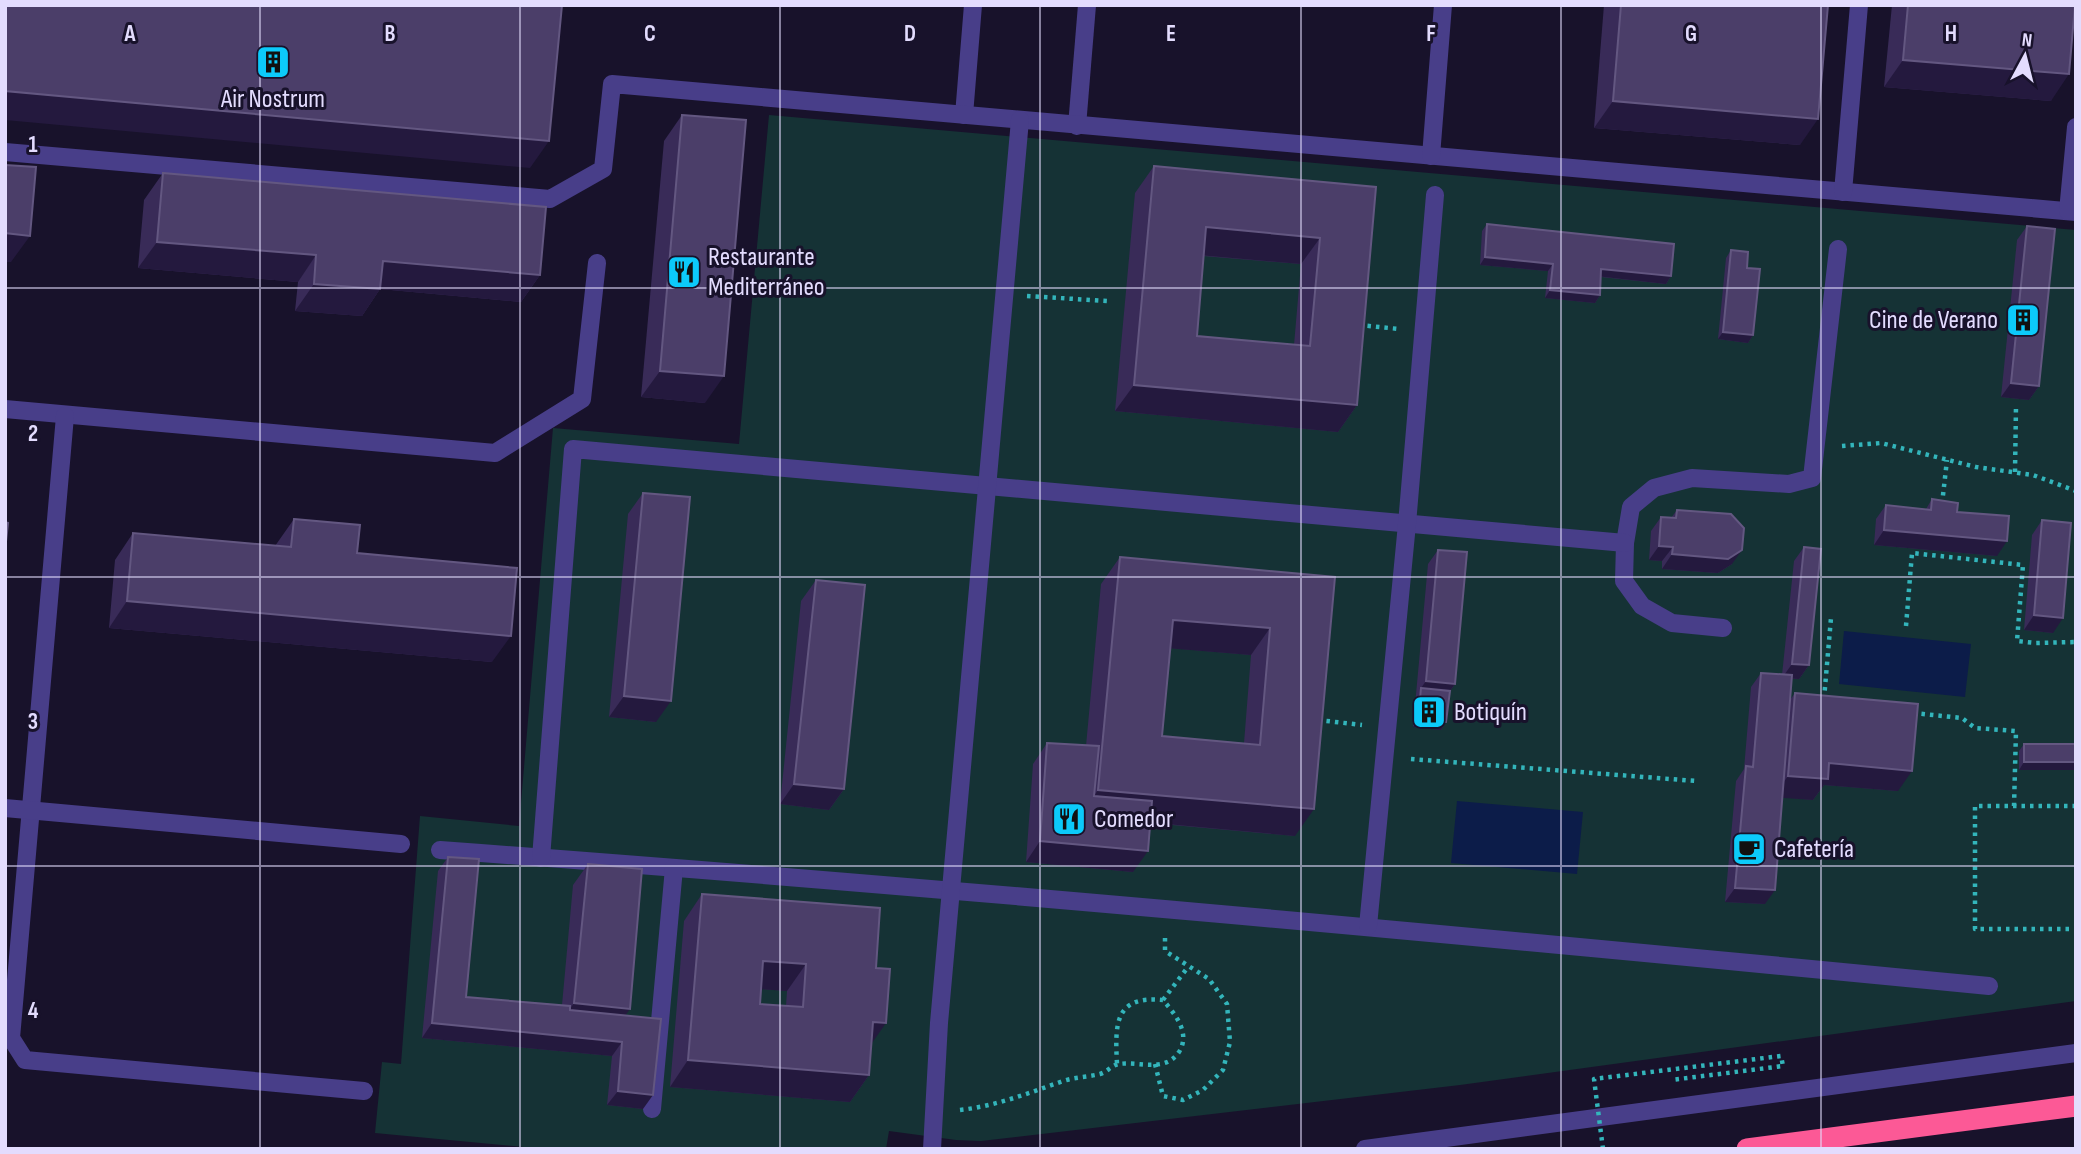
<svg xmlns="http://www.w3.org/2000/svg" width="2081" height="1154" viewBox="0 0 2081 1154" font-family="'Sofia Sans Condensed',sans-serif">
<style>
.green{fill:#153235}
.water{fill:#0c1c49}
.lines{fill:none;stroke-linecap:round;stroke-linejoin:round}
.path{stroke:#33b5bb;stroke-width:4.5;stroke-dasharray:3.5 5;stroke-linecap:butt}
.minor{stroke:#483e89;stroke-width:18}
.highway{stroke:#fc5996;stroke-width:21}
.path-bridge{stroke:#33b5bb;stroke-width:4.5;stroke-dasharray:3.5 5;stroke-linecap:butt}
.wall{fill:#392b58;fill-rule:evenodd}
.shaded-wall{fill:#24193e}
.building{fill:#4b3e69;stroke:#635781;stroke-width:2;fill-rule:evenodd}
.grid{fill:none;stroke:#e3dcfe;stroke-width:2;stroke-opacity:0.55}
.labels{text-anchor:middle;dominant-baseline:central;stroke-width:6;stroke-linejoin:round;paint-order:stroke}
.poi-label{font-size:26px;fill:#e3dcfe;stroke:#18122b;text-anchor:start}
.grid-label{font-size:23px;text-anchor:middle;font-weight:bold;fill:#e3dcfe;stroke:#18122b;stroke-width:6;stroke-linejoin:round;paint-order:stroke}
</style>
<rect width="100%" height="100%" fill="#18122b"/>
<!-- green -->
<polygon class="green" points="769,115 2076,230 2076,1001 1460,1085 981,1141 956,1140 889,1131 886,1149 545,1149 375,1133 382,1062 401,1064 420,816 519,826 553,428 739,444"/>
<!-- water -->
<g class="water">
<polygon points="1844,631 1971,644 1965,697 1839,684"/>
<polygon points="1457,801 1583,812 1577,874 1451,863"/>
</g>
<g class="lines">
<!-- path -->
<g class="path">
<polyline points="1027,296 1107,301"/>
<polyline points="1359,325 1399,329"/>
<polyline points="1842,446 1881,443 1976,467 2033,475 2076,491"/>
<polyline points="2015,472 2016,406"/>
<polyline points="1942,504 1947,460"/>
<polyline points="1906,626 1912,553 2023,565 2017,641 2036,643 2076,642"/>
<polyline points="1824,699 1831,618"/>
<polyline points="1913,713 1962,718 1975,728 2016,731 2014,806"/>
<polyline points="1318,720 1362,725"/>
<polyline points="1411,759 1696,781"/>
<polyline points="2076,806 1975,806 1975,929 2076,929"/>
<polyline points="1163,1000 1188,967"/>
<polyline points="1155,1064 1163,1096 1183,1100 1203,1090 1223,1070 1230,1042 1227,1004 1209,979 1165,951 1165,933"/>
<path d="M960 1110C996 1106 1029 1093 1063 1081 1075 1077 1088 1077 1100 1074 1107 1072 1112 1065 1119 1064 1139 1061 1165 1073 1179 1052 1191 1033 1175 1014 1163 1000 1114 995 1115 1025 1117 1064"/>
</g>
<!-- minor -->
<g class="minor">
<polyline points="964,115 973,5"/>
<polyline points="1077,126 1087,5"/>
<polyline points="5,152 550,199 603,169 612,84 2076,212"/>
<polyline points="1431,156 1443,5"/>
<polyline points="1843,192 1859,5"/>
<polyline points="2068,211 2076,127"/>
<polyline points="5,409 495,453 582,399 597,263"/>
<polyline points="65,416 11,1038 25,1060 364,1091"/>
<polyline points="1723,628 1672,623 1642,606 1624,581 1625,543 1631,507 1654,488 1692,478 1789,484 1812,478 1838,249"/>
<polyline points="5,808 401,844"/>
<path d="M440 850C957 888 1473 936 1989 986"/>
<polyline points="541,858 573,449 1625,543"/>
<polyline points="1368,926 1407,524 1435,195"/>
<polyline points="652,1109 674,868"/>
<polyline points="932,1149 939,1023 1020,120"/>
<polyline points="1365,1149 2076,1053"/>
</g>
<!-- highway -->
<polyline class="highway" points="1747,1149 2076,1106"/>
<!-- path-bridge -->
<polyline class="path-bridge" points="1603,1149 1594,1079 1781,1056 1783,1066 1671,1080"/>
</g>
<!-- wall -->
<g class="wall">
<polygon points="1604,5 1828,5 1800,145 1594,128"/>
<polygon points="1892,5 2075,5 2051,101 1884,87"/>
<polygon points="682,115 705,403 641,397 664,141"/>
<path d="M1154 166 1376 187 1357 405 1338 432 1115 411 1135 193ZM1203 256 1301 264 1294 345 1197 336Z"/>
<polygon points="163,173 540,275 521,302 380,289 362,316 295,311 298,282 138,268 144,200"/>
<polygon points="1487,224 1671,276 1666,284 1601,277 1600,295 1595,303 1545,298 1548,271 1480,265 1482,231"/>
<polygon points="2027,226 2039,386 2029,400 2001,397 2017,240"/>
<polygon points="1731,250 1747,268 1753,335 1748,343 1718,339 1726,258"/>
<polygon points="643,493 656,722 609,717 628,514"/>
<polygon points="1932,499 1957,512 1997,556 1874,545 1876,519 1886,505 1926,509"/>
<polygon points="1677,510 1732,564 1718,573 1662,569 1662,561 1649,560 1651,531 1661,517 1671,518"/>
<polygon points="294,519 357,553 492,662 109,628 115,560 133,533 275,546"/>
<polygon points="2042,520 2053,633 2024,630 2032,535"/>
<polygon points="1804,547 1809,665 1799,679 1792,679 1790,700 1795,693 1898,791 1824,785 1813,800 1782,797 1765,904 1725,902 1736,781 1744,769 1751,687 1761,673 1782,675 1794,561"/>
<polygon points="1438,550 1455,684 1450,691 1446,722 1441,730 1413,727 1428,564"/>
<path d="M1120 557 1335 577 1295 836 1150 823 1133 872 1026 862 1033 764 1047 743 1086 746 1101 584ZM1170 648 1251 655 1244 743 1162 736Z"/>
<polygon points="816,580 844,789 829,810 780,804 801,601"/>
<polygon points="2024,744 2076,744 2076,770 2019,770 2019,751"/>
<polygon points="448,857 466,997 562,1005 573,885 588,864 625,1016 643,1109 607,1105 612,1056 422,1038 438,871"/>
<path d="M702 894 876 968 869 1075 850 1102 670 1087 684 921ZM761 989 787 991 786 1006 760 1004Z"/>
</g>
<!-- shaded-wall -->
<g class="shaded-wall">
<polygon points="1903,60 2069,74 2051,101 1884,87"/>
<polygon points="5,91 549,141 530,168 5,120"/>
<polygon points="1613,101 1818,119 1800,145 1594,128"/>
<polygon points="1206,227 1320,238 1301,264 1187,254"/>
<polygon points="5,233 30,236 11,262 5,262"/>
<polygon points="157,242 316,255 298,282 138,268"/>
<polygon points="1485,257 1553,264 1548,271 1480,265"/>
<polygon points="383,261 540,275 521,302 380,289 362,316 295,311 314,284"/>
<polygon points="1601,269 1671,276 1666,284 1596,276"/>
<polygon points="1550,290 1600,295 1595,303 1545,298"/>
<polygon points="1723,332 1753,335 1748,343 1718,339"/>
<polygon points="660,371 724,376 705,403 641,397"/>
<polygon points="2011,383 2039,386 2029,400 2001,397"/>
<polygon points="1134,385 1357,405 1338,432 1115,411"/>
<polygon points="1884,530 2007,541 1997,556 1874,545"/>
<polygon points="1659,546 1673,547 1662,561 1649,560"/>
<polygon points="1742,550 1732,564 1718,573 1662,569 1672,554"/>
<polygon points="127,601 511,636 492,662 109,628"/>
<polygon points="2034,615 2063,618 2053,633 2024,630"/>
<polygon points="1173,620 1270,628 1251,655 1154,647"/>
<polygon points="1792,664 1809,665 1799,679 1782,678"/>
<polygon points="1426,681 1455,684 1445,698 1421,688"/>
<polygon points="624,696 671,701 656,722 609,717"/>
<polygon points="1418,720 1446,722 1441,730 1413,727"/>
<polygon points="2024,762 2076,762 2076,770 2019,770"/>
<polygon points="1829,763 1912,771 1898,791 1824,785 1813,800 1773,797 1788,776"/>
<polygon points="794,784 844,789 829,810 780,804"/>
<polygon points="1098,790 1314,809 1295,836 1080,816"/>
<polygon points="1040,841 1148,851 1133,872 1026,862"/>
<polygon points="1735,888 1775,890 1765,904 1725,902"/>
<polygon points="763,961 806,964 787,991 744,988"/>
<polygon points="574,1003 630,1009 615,1030 560,1024"/>
<polygon points="873,1022 886,1023 867,1050"/>
<polygon points="432,1023 622,1042 612,1056 422,1038"/>
<polygon points="688,1060 869,1075 850,1102 670,1087"/>
<polygon points="618,1091 653,1095 643,1109 607,1105"/>
</g>
<!-- building -->
<g class="building">
<polygon points="5,5 562,5 549,141 5,91"/>
<polygon points="1621,5 1828,5 1818,119 1613,101"/>
<polygon points="1908,5 2075,5 2069,74 1903,60"/>
<polygon points="682,115 746,120 724,376 660,371"/>
<polygon points="5,165 36,167 30,236 5,233"/>
<path d="M1154 166 1376 187 1357 405 1134 385ZM1206 227 1320 238 1310 346 1197 336Z"/>
<polygon points="163,173 546,207 540,275 383,261 380,289 314,284 316,255 157,242"/>
<polygon points="1487,224 1674,244 1671,276 1601,269 1600,295 1550,290 1553,264 1485,257"/>
<polygon points="2027,226 2055,229 2039,386 2011,383"/>
<polygon points="1731,250 1748,252 1747,268 1760,269 1753,335 1723,332"/>
<polygon points="643,493 690,497 671,701 624,696"/>
<polygon points="1932,499 1958,503 1957,512 2009,516 2007,541 1884,530 1886,505 1931,510"/>
<polygon points="1677,510 1731,514 1744,528 1742,550 1728,559 1672,554 1673,547 1659,546 1661,517 1676,518"/>
<polygon points="294,519 360,525 357,553 517,568 511,636 127,601 133,533 291,547"/>
<polygon points="2042,520 2071,523 2063,618 2034,615"/>
<polygon points="5,522 8,523 5,551"/>
<polygon points="1804,547 1821,549 1809,665 1792,664"/>
<polygon points="1438,550 1467,552 1455,684 1426,681"/>
<path d="M1120 557 1335 577 1314 809 1098 790ZM1173 620 1270 628 1260 745 1162 736Z"/>
<polygon points="816,580 865,585 844,789 794,784"/>
<polygon points="1761,673 1792,675 1775,890 1735,888 1746,766 1753,767"/>
<polygon points="1421,688 1450,691 1446,722 1418,720"/>
<polygon points="1795,693 1918,704 1912,771 1829,763 1828,779 1788,776"/>
<polygon points="1047,743 1099,746 1094,796 1152,801 1148,851 1040,841"/>
<rect x="2024" y="744" width="52" height="18"/>
<polygon points="448,857 479,859 466,997 570,1006 570,1010 661,1019 653,1095 618,1091 622,1042 432,1023"/>
<polygon points="588,864 642,869 630,1009 574,1003"/>
<path d="M702 894 880 908 876 968 890 969 886 1023 873 1022 869 1075 688 1060ZM763 961 806 964 803 1007 760 1004Z"/>
</g>
<!-- grid -->
<path class="grid" d="M260 5V1149M520 5V1149M780 5V1149M1040 5V1149M1301 5V1149M1561 5V1149M1821 5V1149M5 288H2076M5 577H2076M5 866H2076"/>
<!-- icons -->
<defs>
<g id="building-square" transform="scale(1.75)"><rect x="-9" y="-9" width="18" height="18" rx="4" fill="#0ccafa" stroke="#18122b"/><path d="M-4-6H4V6H1V3H-1V6H-4ZM-2.5-4.3h1.7v1.8h-1.7ZM.8-4.3h1.7v1.8H.8ZM-2.5-1h1.7V.8h-1.7ZM.8-1h1.7V.8H.8Z" fill="#111"/></g>
<g id="restaurant-square" transform="scale(1.75)"><rect x="-9" y="-9" width="18" height="18" rx="4" fill="#0ccafa" stroke="#18122b"/><path d="M-5-6h1v4h1v-4h1v4h1v-4h1v5L-1.5 .5V6h-2V.5L-5-1ZM5-6V6H3V1.5H1.5Q1.5-4 5-6Z" fill="#111"/></g>
<g id="cafe-square" transform="scale(1.75)"><rect x="-9" y="-9" width="18" height="18" rx="4" fill="#0ccafa" stroke="#18122b"/><path d="M-5.5-4.5H6V0H3Q3 3.5 0 3.5H-2.5Q-5.5 3.5-5.5 0ZM3-3.2v2h1.7v-2ZM-6 4.5H4V6H-6Z" fill="#111"/></g>
</defs>
<g fill-rule="evenodd">
<use href="#building-square" x="273" y="62"/>
<use href="#restaurant-square" x="684" y="272"/>
<use href="#building-square" x="2023" y="320"/>
<use href="#building-square" x="1429" y="712"/>
<use href="#restaurant-square" x="1069" y="819"/>
<use href="#cafe-square" x="1749" y="849"/>
</g>
<g class="labels">
<!-- poi labels -->
<g class="poi-label">
<text x="273" y="99" text-anchor="middle">Air Nostrum</text>
<text x="708" y="257">Restaurante<tspan x="708" dy="30">Mediterráneo</tspan></text>
<text x="1998" y="320" text-anchor="end">Cine de Verano</text>
<text x="1454" y="712">Botiquín</text>
<text x="1094" y="819">Comedor</text>
<text x="1774" y="849">Cafetería</text>
</g>
</g>
<g class="grid-label">
<text x="130" y="41">A</text>
<text x="390" y="41">B</text>
<text x="650" y="41">C</text>
<text x="910" y="41">D</text>
<text x="1171" y="41">E</text>
<text x="1431" y="41">F</text>
<text x="1691" y="41">G</text>
<text x="1951" y="41">H</text>
<text x="33" y="152">1</text>
<text x="33" y="441">2</text>
<text x="33" y="729">3</text>
<text x="33" y="1018">4</text>
</g>
<!-- border -->
<rect width="2081" height="1154" fill="none" stroke="#e3dcfe" stroke-width="14"/>
<!-- north arrow -->
<g transform="translate(2025 56) rotate(7)" stroke="#18122b" stroke-width="5" paint-order="stroke">
<path d="M0-5L12 26L0 18L-12 26Z" fill="#e3dcfe"/>
<text y="-10" font-size="19" font-weight="bold" text-anchor="middle" fill="#e3dcfe">N</text>
</g>
</svg>
